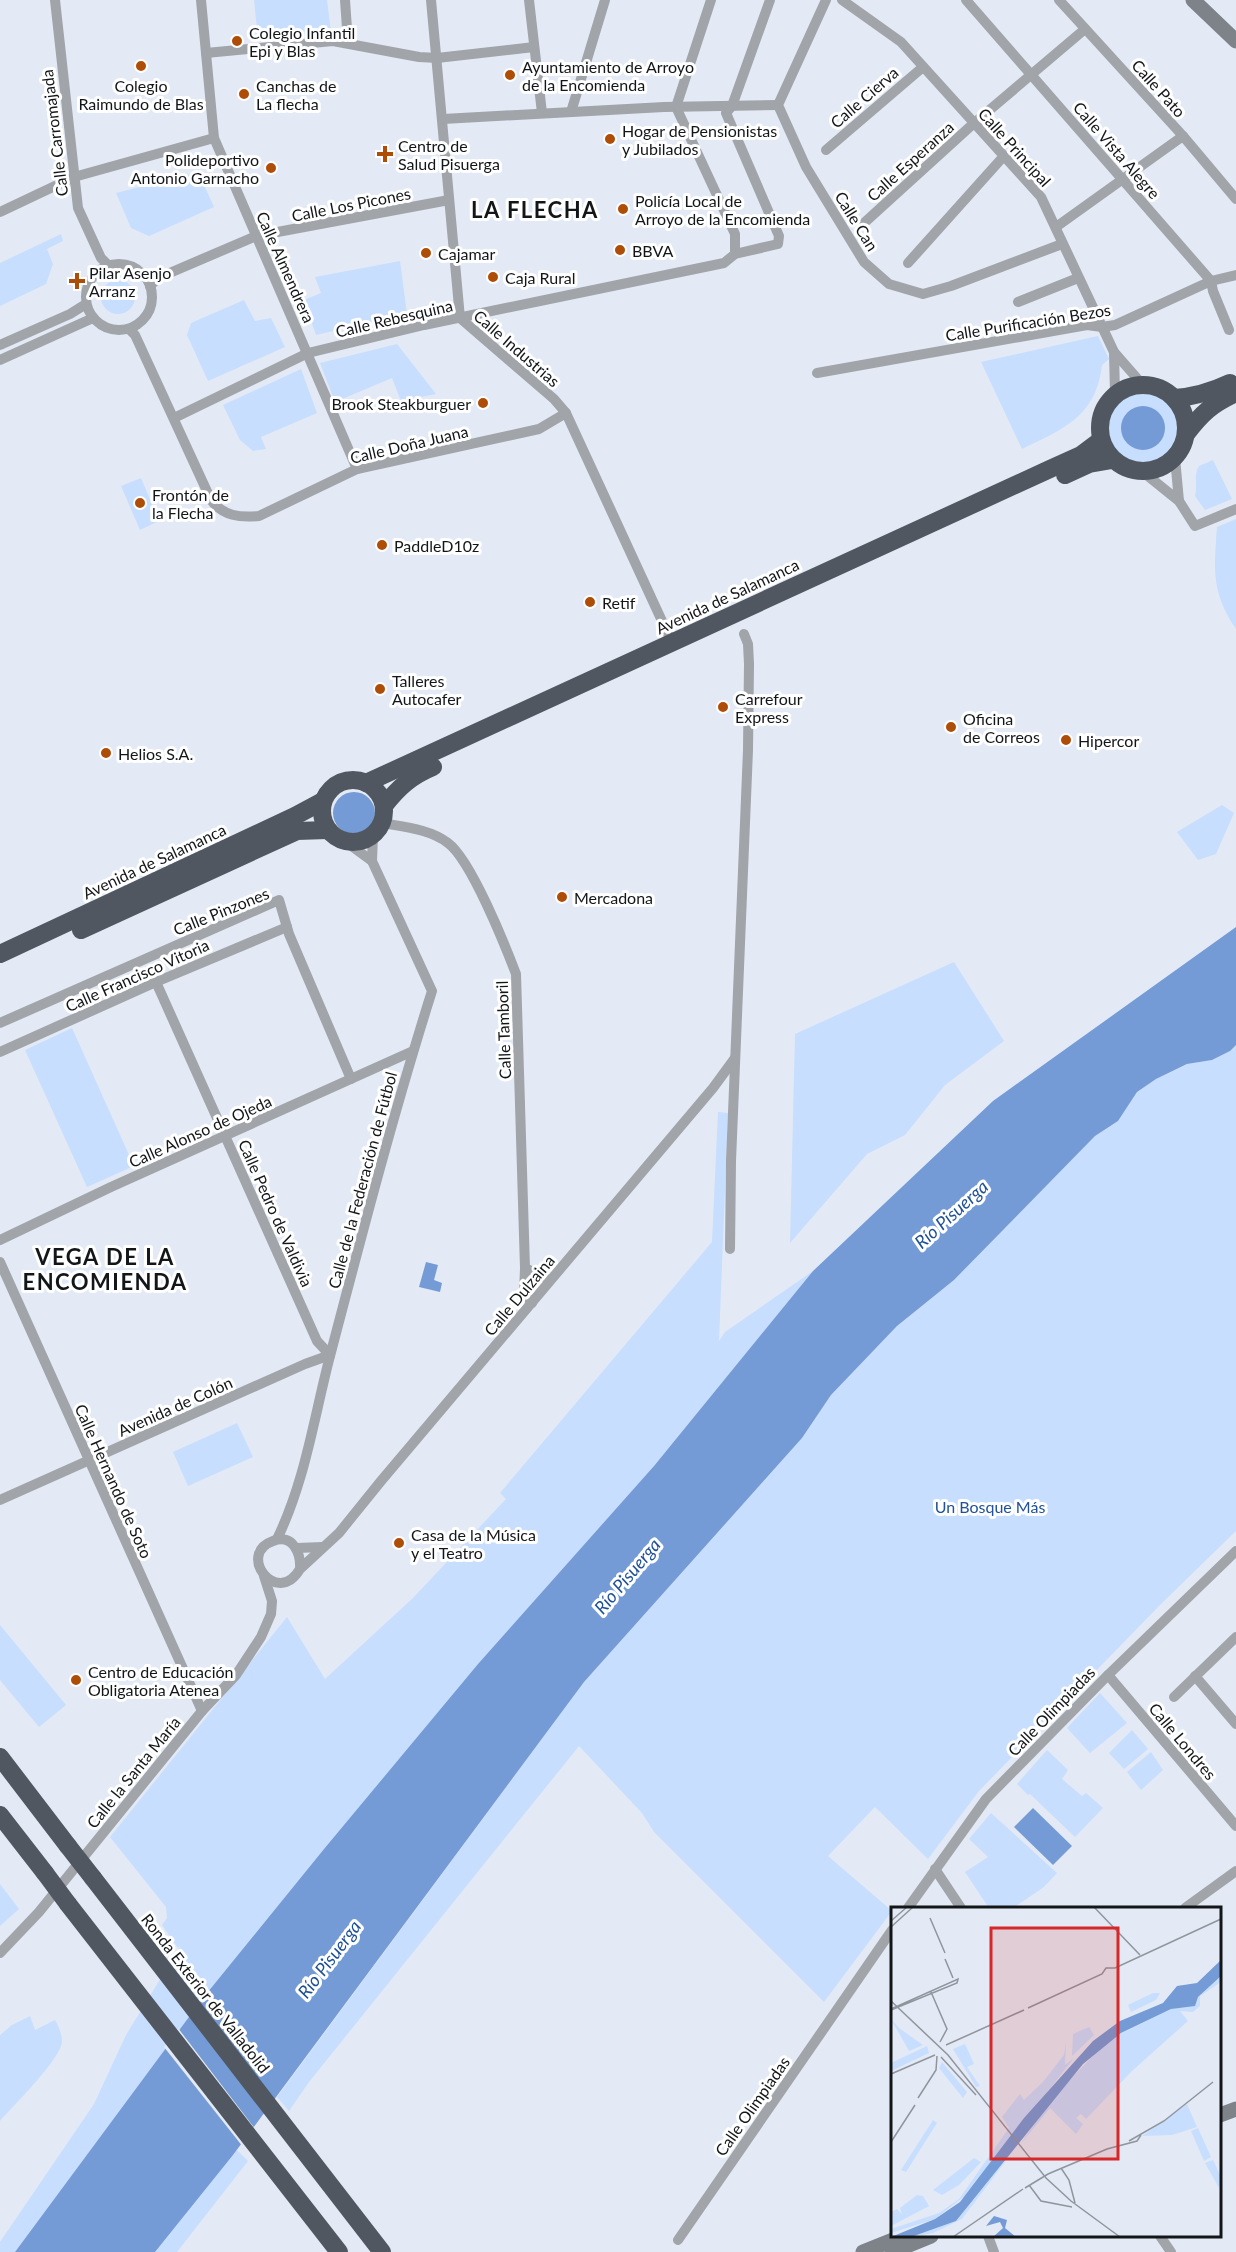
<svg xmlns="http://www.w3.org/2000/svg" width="1236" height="2252" viewBox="0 0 1236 2252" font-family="Lato,sans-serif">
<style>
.green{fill:#c7defe}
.water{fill:#749bd5}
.pier{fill:#e3eaf5}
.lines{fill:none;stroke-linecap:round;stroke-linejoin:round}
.street{stroke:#a1a4a9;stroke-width:10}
.secondary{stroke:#7e8389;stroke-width:15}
.highway{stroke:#515760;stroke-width:18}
.highway-bridge{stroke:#515760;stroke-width:18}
.poi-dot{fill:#ae4d07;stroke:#fff;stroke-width:2}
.labels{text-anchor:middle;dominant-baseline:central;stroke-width:6;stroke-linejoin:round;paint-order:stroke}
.poi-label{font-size:16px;fill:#131619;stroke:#fff;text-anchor:start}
.street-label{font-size:16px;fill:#131619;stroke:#fff}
.park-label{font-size:16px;fill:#205299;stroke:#fff}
.water-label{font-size:18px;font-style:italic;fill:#1e5096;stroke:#fff}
.district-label{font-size:22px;font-weight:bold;letter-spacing:1.5px;fill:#131619;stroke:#fff}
.inset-road{fill:none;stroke:#90959d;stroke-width:1.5}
.view{fill:#d62828;fill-opacity:0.15;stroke:#d62828;stroke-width:3}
.inset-edge{fill:none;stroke:#131619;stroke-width:3}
</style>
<rect width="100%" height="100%" fill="#e3eaf5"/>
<!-- green -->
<g class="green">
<polygon points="254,0 327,0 331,32 258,39"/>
<polygon points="198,172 214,207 149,236 131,228 116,193"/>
<polygon points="61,234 63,241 47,249 53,264 46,284 0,306 0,263"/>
<polygon points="400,261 407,314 316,335 304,300 321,293 315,277"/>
<circle cx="118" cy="297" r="17"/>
<polygon points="244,300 255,321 271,318 285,347 208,381 187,335 191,323"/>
<path d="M1098 336 1109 359 1102 365C1096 417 1063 429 1022 449L981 362Z"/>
<polygon points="397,344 436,394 401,401 392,378 335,402 320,363"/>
<polygon points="301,369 317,413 261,437 266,449 253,451 240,440 223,405"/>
<circle cx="1144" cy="428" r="36"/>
<path d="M1213 460 1232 499 1205 510 1195 496C1198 486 1193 476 1199 466Z"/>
<polygon points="141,478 159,521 140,530 121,486"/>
<path d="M1236 519V629C1211 592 1214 570 1217 527Z"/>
<polygon points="1222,805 1234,813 1216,854 1198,860 1177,832"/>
<polygon points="954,962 1004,1041 945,1085 905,1135 867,1154 790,1243 795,1034"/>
<polygon points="72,1028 134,1166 87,1187 25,1050"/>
<polygon points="1236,1045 1236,1531 1160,1605 979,1791 928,1859 875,1807 828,1856 892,1911 824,2002 654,1832 642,1813 579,1746 309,2082 289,2111 277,2097 584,1682 802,1438 831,1395 897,1326 954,1280 1095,1136 1118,1121 1137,1092 1156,1079 1188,1064 1212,1060 1230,1051"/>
<polygon points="718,1112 728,1113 719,1341 725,1332 813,1271 654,1466 478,1664 324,1849 203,1998 15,2252 0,2252 0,2242 94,2104 126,2035 181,1945 178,1948 162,1925 167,1918 166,1907 110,1837 287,1617 325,1679 413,1598 506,1499 500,1493 712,1242"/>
<polygon points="237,1423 253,1457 188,1486 173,1452"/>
<polygon points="0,1625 66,1705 39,1727 0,1680"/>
<polygon points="1100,1693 1127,1723 1090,1753 1067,1728"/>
<polygon points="1132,1730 1148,1749 1124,1769 1109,1753"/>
<polygon points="1047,1750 1068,1770 1062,1779 1082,1796 1086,1793 1103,1808 1075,1837 1030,1794 1028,1795 1017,1784"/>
<polygon points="1151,1752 1163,1770 1141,1790 1127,1772"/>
<polygon points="991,1813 1057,1873 1044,1887 1013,1908 989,1908 965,1872 988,1857 969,1839"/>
<polygon points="0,1884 19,1909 0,1926"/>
<path d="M30 2016 35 2030 55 2020C59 2027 62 2034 62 2042 60 2060 13 2106 0 2121V2035L12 2025Z"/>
<polygon points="237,2150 248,2161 177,2252 155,2252"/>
</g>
<!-- water -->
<g class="water">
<circle cx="1143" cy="428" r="22"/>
<circle cx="354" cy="813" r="21"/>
<polygon points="1236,927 1236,1045 1230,1051 1212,1060 1187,1064 1156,1079 1137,1092 1118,1121 1095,1136 954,1280 897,1326 831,1395 802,1438 584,1682 233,2155 155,2252 15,2252 203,1998 324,1849 478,1664 654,1466 813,1271 993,1101"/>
<polygon points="426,1262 438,1265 434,1280 442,1283 440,1292 419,1287"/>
<polygon points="1033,1808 1072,1846 1053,1865 1014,1827"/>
</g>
<!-- pier -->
<polygon class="pier" points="178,2028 256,2130 243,2147 164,2047"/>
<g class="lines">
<!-- street -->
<g class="street">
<polyline points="55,0 78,208 101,258 109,266"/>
<polyline points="201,0 214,138 357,469"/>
<polyline points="345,0 348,43"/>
<polyline points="431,0 460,318 554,399 566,413 668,634"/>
<polyline points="529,0 542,113"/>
<polyline points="711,0 676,107 735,234 735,254"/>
<polyline points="826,0 778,105 806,167 864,262 889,284 923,294 951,286 1062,244"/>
<polyline points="842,0 901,42 1041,197 1114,352 1142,384"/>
<polyline points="966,0 1211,281 1213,291 1229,330"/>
<polyline points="1059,0 1183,136 1236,199"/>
<polyline points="206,53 333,41 419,57 437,58 534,47"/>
<polyline points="571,112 605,0"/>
<polyline points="443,119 664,107 778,105"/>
<polyline points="826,150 923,67"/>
<polyline points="0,212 74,177 214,138"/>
<polyline points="864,223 973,124 1085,29"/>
<polyline points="1056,227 1183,136"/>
<polyline points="908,263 1003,157"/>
<circle cx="119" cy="297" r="33"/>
<polyline points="150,286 158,278 256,236 449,200"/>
<polyline points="1018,302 1078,278"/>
<path d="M129 329 135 335 211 500C223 516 240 518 259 516L357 469 539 429 566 413"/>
<polyline points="0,345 70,314 86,304"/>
<polyline points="1114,352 1115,394"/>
<polyline points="0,360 93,318"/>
<polyline points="817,373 1087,325 1102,327 1115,325 1211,281 1236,275"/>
<polyline points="174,418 308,353 424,325 724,263 735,254 778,244 779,236 726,113 732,106 770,0"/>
<polyline points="1175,458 1179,501"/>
<polyline points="1143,472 1179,501 1195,526 1236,509"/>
<path d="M382 823C404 827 430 829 448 843 471 860 505 945 516 974L525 1268 550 1280"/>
<polyline points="346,842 372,861"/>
<polyline points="156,982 317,1341 330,1355"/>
<polyline points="0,1023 279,900 289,934 351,1079"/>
<polyline points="0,1052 156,982 287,927"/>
<polyline points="0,1240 111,1187 413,1051"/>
<polyline points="730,1249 731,1161 748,750 749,664 748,644 744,634"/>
<polyline points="0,1262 202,1711"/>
<polyline points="525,1268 524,1294 532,1303"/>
<polyline points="0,1500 305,1364 330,1355"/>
<path d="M277 1539C305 1482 314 1417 330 1356 362 1234 394 1111 432 991L372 861 373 835"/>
<polyline points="297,1548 323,1547"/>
<path d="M300 1569C301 1554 293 1533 273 1541 236 1554 277 1608 300 1569L339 1533 381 1481 713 1088 735 1058"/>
<polyline points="1108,1675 1236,1826"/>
<polyline points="1195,1676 1236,1724"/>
<polyline points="1174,1697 1236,1637"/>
<polyline points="935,1869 961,1908"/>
<polyline points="908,1908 986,1799 1108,1675 1236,1551"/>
<polyline points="1185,1908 1236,1871"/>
<polyline points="0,1953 39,1912 202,1711 236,1675 261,1637 271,1614 272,1601 264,1576"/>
<polyline points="988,2236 994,2252"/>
<polyline points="1160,2236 1171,2252"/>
<polyline points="678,2240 892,1930"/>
</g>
<!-- secondary -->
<g class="secondary">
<polyline points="1193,0 1236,41"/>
<polyline points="1220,2115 1236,2109"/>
<polyline points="863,2252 903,2236"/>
<polyline points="892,2252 931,2236"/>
</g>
<!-- highway -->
<g class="highway">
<circle cx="1143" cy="428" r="43"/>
<path d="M1174 398C1195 397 1211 392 1230 383"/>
<path d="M1186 434C1202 413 1212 404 1236 393"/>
<polyline points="1065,475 1089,464 1112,460"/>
<circle cx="353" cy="811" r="31"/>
<polyline points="366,783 1050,469 1081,455 1101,440"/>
<path d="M384 806C398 788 411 776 433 767"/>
<polyline points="81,930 297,831 327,830"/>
<polyline points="0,954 295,816 323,801"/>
<polyline points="0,1757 68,1846"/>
<polyline points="0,1815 45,1873"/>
<polyline points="93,1878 382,2252"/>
<polyline points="68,1904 339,2252"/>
</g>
<!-- highway-bridge -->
<g class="highway-bridge">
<polyline points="68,1846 93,1878"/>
<polyline points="45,1873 68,1904"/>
</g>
</g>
<!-- markers -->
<g class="poi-dot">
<circle cx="237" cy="41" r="6"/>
<circle cx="141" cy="66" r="6"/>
<circle cx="510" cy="75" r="6"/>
<circle cx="244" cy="94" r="6"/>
<circle cx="610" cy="139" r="6"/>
<path d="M382 145h6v6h6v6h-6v6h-6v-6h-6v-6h6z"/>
<circle cx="271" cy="168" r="6"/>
<circle cx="623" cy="209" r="6"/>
<circle cx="620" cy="250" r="6"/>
<circle cx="426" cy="253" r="6"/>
<circle cx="493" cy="277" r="6"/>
<path d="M74 272h6v6h6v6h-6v6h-6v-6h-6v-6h6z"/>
<circle cx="483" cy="403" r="6"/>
<circle cx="140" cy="503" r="6"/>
<circle cx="382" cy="545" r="6"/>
<circle cx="590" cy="602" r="6"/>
<circle cx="380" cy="689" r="6"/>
<circle cx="723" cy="707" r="6"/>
<circle cx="951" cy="727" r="6"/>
<circle cx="1066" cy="740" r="6"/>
<circle cx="106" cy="753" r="6"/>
<circle cx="562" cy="897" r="6"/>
<circle cx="399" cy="1543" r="6"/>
<circle cx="76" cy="1680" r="6"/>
</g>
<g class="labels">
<!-- poi labels -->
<g class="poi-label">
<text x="249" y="32">Colegio Infantil<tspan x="249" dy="18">Epi y Blas</tspan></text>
<text x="522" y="66">Ayuntamiento de Arroyo<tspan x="522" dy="18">de la Encomienda</tspan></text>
<text x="141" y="85" text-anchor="middle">Colegio<tspan x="141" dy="18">Raimundo de Blas</tspan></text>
<text x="256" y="85">Canchas de<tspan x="256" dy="18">La flecha</tspan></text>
<text x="622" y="130">Hogar de Pensionistas<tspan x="622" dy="18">y Jubilados</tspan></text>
<text x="398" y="145">Centro de<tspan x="398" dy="18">Salud Pisuerga</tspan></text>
<text x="259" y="159" text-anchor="end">Polideportivo<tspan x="259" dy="18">Antonio Garnacho</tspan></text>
<text x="635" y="200">Policía Local de<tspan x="635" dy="18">Arroyo de la Encomienda</tspan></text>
<text x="632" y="250">BBVA</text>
<text x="438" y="253">Cajamar</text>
<text x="89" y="272">Pilar Asenjo<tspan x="89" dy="18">Arranz</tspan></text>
<text x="505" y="277">Caja Rural</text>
<text x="471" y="403" text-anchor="end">Brook Steakburguer</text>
<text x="152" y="494">Frontón de<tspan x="152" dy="18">la Flecha</tspan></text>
<text x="394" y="545">PaddleD10z</text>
<text x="602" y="602">Retif</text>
<text x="392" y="680">Talleres<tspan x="392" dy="18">Autocafer</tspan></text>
<text x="735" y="698">Carrefour<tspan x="735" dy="18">Express</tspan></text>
<text x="963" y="718">Oficina<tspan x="963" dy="18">de Correos</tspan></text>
<text x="1078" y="740">Hipercor</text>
<text x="118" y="753">Helios S.A.</text>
<text x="574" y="897">Mercadona</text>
<text x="411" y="1534">Casa de la Música<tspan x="411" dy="18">y el Teatro</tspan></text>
<text x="88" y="1671">Centro de Educación<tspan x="88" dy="18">Obligatoria Atenea</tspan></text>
</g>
<!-- street labels -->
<g class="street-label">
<text transform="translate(1159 88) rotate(48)">Calle Pato</text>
<text transform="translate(864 97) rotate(-41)">Calle Cierva</text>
<text transform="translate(54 133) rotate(-97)">Calle Carromajada</text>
<text transform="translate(1015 147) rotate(48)">Calle Principal</text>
<text transform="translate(1117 150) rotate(49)">Calle Vista Alegre</text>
<text transform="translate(910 161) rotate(-42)">Calle Esperanza</text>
<text transform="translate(351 204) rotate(-11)">Calle Los Picones</text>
<text transform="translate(857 221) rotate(58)">Calle Can</text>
<text transform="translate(286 267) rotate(66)">Calle Almendrera</text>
<text transform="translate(394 318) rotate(-13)">Calle Rebesquina</text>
<text transform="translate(1028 322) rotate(-9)">Calle Purificación Bezos</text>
<text transform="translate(517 348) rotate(41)">Calle Industrias</text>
<text transform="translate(409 444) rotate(-13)">Calle Doña Juana</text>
<text transform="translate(727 596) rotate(-25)">Avenida de Salamanca</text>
<text transform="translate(154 861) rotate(-25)">Avenida de Salamanca</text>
<text transform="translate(221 911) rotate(-22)">Calle Pinzones</text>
<text transform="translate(137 975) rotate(-24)">Calle Francisco Vitoria</text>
<text transform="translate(503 1030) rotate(-92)">Calle Tamboril</text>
<text transform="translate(200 1131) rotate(-24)">Calle Alonso de Ojeda</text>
<text transform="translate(362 1180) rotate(-75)">Calle de la Federación de Fútbol</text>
<text transform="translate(276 1213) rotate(66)">Calle Pedro de Valdivia</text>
<text transform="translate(519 1295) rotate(-50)">Calle Dulzaina</text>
<text transform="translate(175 1406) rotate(-24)">Avenida de Colón</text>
<text transform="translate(114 1481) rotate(66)">Calle Hernando de Soto</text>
<text transform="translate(1051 1711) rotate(-46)">Calle Olimpiadas</text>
<text transform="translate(1183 1741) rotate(50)">Calle Londres</text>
<text transform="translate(133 1772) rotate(-51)">Calle la Santa María</text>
<text transform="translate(206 1993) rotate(52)">Ronda Exterior de Valladolid</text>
<text transform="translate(752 2106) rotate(-55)">Calle Olimpiadas</text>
</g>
<!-- park labels -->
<g class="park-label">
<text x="990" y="1506">Un Bosque Más</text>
</g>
<!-- water labels -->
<g class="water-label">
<text transform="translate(951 1214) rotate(-42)">Río Pisuerga</text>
<text transform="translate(627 1576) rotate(-50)">Río Pisuerga</text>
<text transform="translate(329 1959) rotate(-53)">Río Pisuerga</text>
</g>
<!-- district labels -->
<g class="district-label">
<text x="535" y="209">LA FLECHA</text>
<text x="105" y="1256">VEGA DE LA<tspan x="105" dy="25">ENCOMIENDA</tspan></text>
</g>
</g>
<!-- overview -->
<g transform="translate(891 1907)">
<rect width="330" height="330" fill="#e3eaf5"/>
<path d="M330 69V75L309 89V99L302 105 289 104 297 114 241 164 195 212 190 207 185 211 192 217 185 227 159 201 129 238 160 193 217 133 280 102 305 95 307 90ZM262 86H269L265 93 240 105 237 98ZM0 112 8 121 32 138 18 144ZM198 120 203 128 181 149 182 127ZM175 135 174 158 183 151 75 288 44 312 0 326V322L48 306 68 292 118 221 111 210 129 187 133 193 152 175 173 148ZM74 137 83 157 76 160 89 179 85 180 62 142ZM36 139 38 146 0 164V156ZM51 155 76 185 72 191 48 161ZM296 197 306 220 281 228 251 229ZM42 213 46 216 15 265 10 263ZM307 221 320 250 313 254 300 224ZM124 242 71 312 42 326 20 330 65 314ZM83 251 90 255 68 278 51 288 42 283ZM322 253 330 270 328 281 314 256ZM26 288 32 289 38 299 0 319V305L6 302 11 307 9 301Z" fill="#c7defe"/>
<path d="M330 53V69L307 90 304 99 280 102 230 126 192 157 65 314 20 330H0L44 312 69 295 133 211 202 134 229 114 272 96 286 79 306 76ZM103 309 116 313 114 321 125 330H102L112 321 109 315 95 319Z" fill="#749bd5"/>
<path class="inset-road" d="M203 0 249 48M39 11 54 46M0 14 16 0M0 20 22 0M54 52 62 71M40 85 56 122 49 135M0 94 57 148 155 271 180 294 229 330M137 101 211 67 215 61H224L330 12M0 102 67 72 66 76 0 103M55 138 133 103M50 150 85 188M0 167 44 148M27 191 45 163 46 149M238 234 273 214 322 175M0 235 24 198M170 261 178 273 184 296M138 278 150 294 181 300M134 281 157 267 216 242 246 234 250 228M62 330 132 282"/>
<path class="view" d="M100 21H227V252H100Z"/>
<rect width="330" height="330" class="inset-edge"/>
</g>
</svg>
